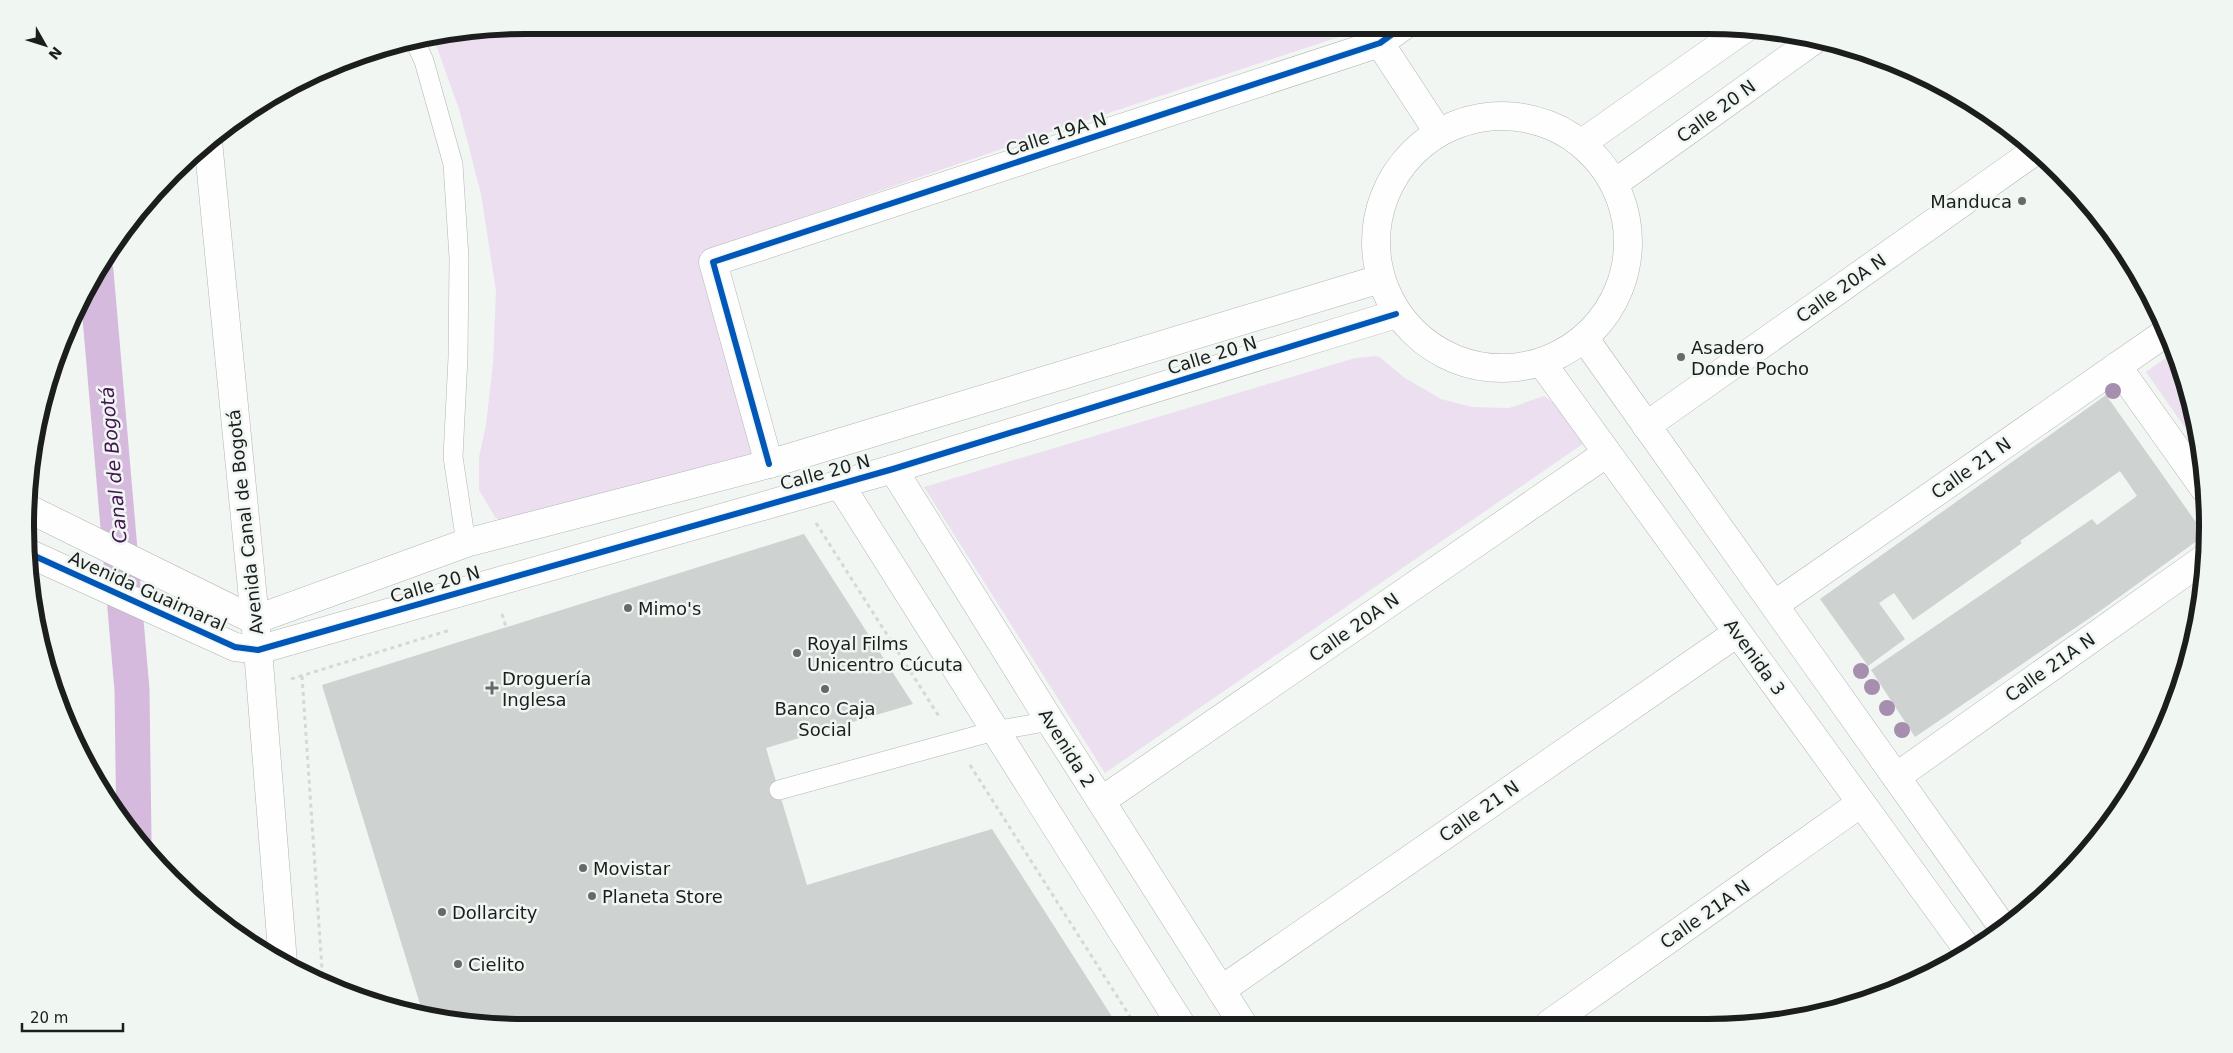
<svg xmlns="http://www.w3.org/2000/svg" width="2233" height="1053" viewBox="0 0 2233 1053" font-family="'DejaVu Sans',sans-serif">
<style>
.green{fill:#ebdff0}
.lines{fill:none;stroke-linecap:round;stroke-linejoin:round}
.canal{stroke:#d5badd;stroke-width:35}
.building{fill:#ced2d0}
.service-casing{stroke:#b2b6b4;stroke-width:20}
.minor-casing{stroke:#b2b6b4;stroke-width:29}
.tertiary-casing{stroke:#b2b6b4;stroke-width:29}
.secondary-casing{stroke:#b2b6b4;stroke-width:29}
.path{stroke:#d6d7d6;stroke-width:3;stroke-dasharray:4 4;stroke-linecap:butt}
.service{stroke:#fdfefd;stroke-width:19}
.minor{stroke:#fdfefd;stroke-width:28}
.tertiary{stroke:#fdfefd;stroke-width:28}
.secondary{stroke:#fdfefd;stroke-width:28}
.cycleway-casing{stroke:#f0f7f3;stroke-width:9}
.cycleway{stroke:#0057b8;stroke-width:6}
.tree{fill:#a68eaf}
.poi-dot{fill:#676a68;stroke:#f0f7f3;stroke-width:2}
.labels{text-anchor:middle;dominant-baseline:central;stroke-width:5;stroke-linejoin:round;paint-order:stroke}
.street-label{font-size:18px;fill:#1c1e1d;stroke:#f0f7f3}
.poi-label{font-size:18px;fill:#1c1e1d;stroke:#f0f7f3;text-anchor:start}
.water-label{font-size:19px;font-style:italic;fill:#451351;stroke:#f0f7f3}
.rim{fill:none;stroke:#1c1e1d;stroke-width:6}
</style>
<rect width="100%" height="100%" fill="#f1f6f3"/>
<!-- green -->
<g class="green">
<polygon points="527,25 1367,25 1369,27 1045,134 700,253 714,294 758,455 516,532 495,517 479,490 479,457 486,425 493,363 496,291 481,194 459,109 432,34"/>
<polygon points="2175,351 2198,429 2200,449 2146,372"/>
<polygon points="1378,356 1405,378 1441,399 1472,407 1509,408 1544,396 1568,414 1587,441 1105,773 924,487 1355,358"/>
</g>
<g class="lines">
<!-- canal -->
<polyline class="canal" points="96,271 132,690 134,838"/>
</g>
<!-- building -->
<g class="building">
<polygon points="2106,395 2205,535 2100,611 1915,737 1871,670 2092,519 2097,525 2137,496 2120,471 2020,541 2022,543 1913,620 1894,593 1879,603 1905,639 1868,666 1820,599"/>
<polygon points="804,534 913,704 766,748 807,885 992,829 1118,1026 526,1028 424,1017 322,685"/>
</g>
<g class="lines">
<!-- service casing -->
<g class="service-casing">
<g id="service">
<polyline points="414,39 424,61 453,164 459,258 458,357 453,457 466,543"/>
<polyline points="779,790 994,731 1050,721"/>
</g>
</g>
<!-- minor casing -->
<g class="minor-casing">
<g id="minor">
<polyline points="1368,25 1438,132"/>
<circle cx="1502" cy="242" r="126"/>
<polyline points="1582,143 1744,29"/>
<polyline points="1615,183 1817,38"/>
<polyline points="1585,339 2004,929"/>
<polyline points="1542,363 1968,950"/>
<polyline points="2117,366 2204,488"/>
<polyline points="1646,426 2035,151"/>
<polyline points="769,464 713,262 1380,43 1405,25"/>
<polyline points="1774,605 2168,331"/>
<polyline points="1896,777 2205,558"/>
<polyline points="1101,801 1607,453"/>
<polyline points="1221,990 1737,633"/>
<polyline points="1549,1024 1861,803"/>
</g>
</g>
<!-- tertiary casing -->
<g class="tertiary-casing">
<g id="tertiary">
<polyline points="893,469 1050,721 1244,1026"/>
<polyline points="839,483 1182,1026"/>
<polyline points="27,508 254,620 466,543 769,464 1380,279"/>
<polyline points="28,553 235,647 258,650 893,469 1396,314"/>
</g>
</g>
<!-- secondary casing -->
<g class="secondary-casing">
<polyline id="secondary" points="208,141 258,650 283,963"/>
</g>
<!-- path -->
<g class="path">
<polyline points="816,523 940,718"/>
<polyline points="502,614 506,627"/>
<polyline points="302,676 323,984"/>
<polyline points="291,679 450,630"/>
<polyline points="970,765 1136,1026"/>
</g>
<!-- service -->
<use href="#service" class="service"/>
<!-- minor -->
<use href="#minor" class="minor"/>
<!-- tertiary -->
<use href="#tertiary" class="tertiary"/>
<!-- secondary -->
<use href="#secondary" class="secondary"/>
<!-- cycleway casing -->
<g class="cycleway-casing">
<g id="cycleway">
<polyline points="769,464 713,262 1380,43 1405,25"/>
<polyline points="28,553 235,647 258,650 893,469 1396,314"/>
</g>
</g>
<!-- cycleway -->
<use href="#cycleway" class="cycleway"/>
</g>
<!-- trees -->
<g class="tree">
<circle cx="2113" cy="391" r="8"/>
<circle cx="1861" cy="671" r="8"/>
<circle cx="1872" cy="687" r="8"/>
<circle cx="1887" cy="708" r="8"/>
<circle cx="1902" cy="730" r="8"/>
</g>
<!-- markers -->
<g class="poi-dot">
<circle cx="2022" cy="201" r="5"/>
<circle cx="1681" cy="357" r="5"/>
<circle cx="628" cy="608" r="5"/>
<circle cx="797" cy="653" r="5"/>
<path d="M489.5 680.5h5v5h5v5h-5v5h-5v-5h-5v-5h5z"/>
<circle cx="825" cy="689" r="5"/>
<circle cx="583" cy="868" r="5"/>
<circle cx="592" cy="896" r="5"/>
<circle cx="442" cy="912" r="5"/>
<circle cx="458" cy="964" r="5"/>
</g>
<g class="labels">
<!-- street labels -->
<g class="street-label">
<text transform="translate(1716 111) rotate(-36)">Calle 20 N</text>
<text transform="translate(1056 134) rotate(-18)">Calle 19A N</text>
<text transform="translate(1841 288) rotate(-35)">Calle 20A N</text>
<text transform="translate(1212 355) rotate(-17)">Calle 20 N</text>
<text transform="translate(1971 468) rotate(-35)">Calle 21 N</text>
<text transform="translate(825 472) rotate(-15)">Calle 20 N</text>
<text transform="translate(245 522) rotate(-96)">Avenida Canal de Bogotá</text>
<text transform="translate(435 584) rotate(-16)">Calle 20 N</text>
<text transform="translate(148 591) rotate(24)">Avenida Guaimaral</text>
<text transform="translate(1354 627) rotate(-35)">Calle 20A N</text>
<text transform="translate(1755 657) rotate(54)">Avenida 3</text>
<text transform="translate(2050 667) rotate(-35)">Calle 21A N</text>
<text transform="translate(1067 748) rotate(58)">Avenida 2</text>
<text transform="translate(1479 811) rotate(-35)">Calle 21 N</text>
<text transform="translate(1705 914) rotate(-35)">Calle 21A N</text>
</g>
<!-- poi labels -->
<g class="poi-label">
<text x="2012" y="201" text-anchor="end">Manduca</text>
<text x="1691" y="347">Asadero<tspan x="1691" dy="21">Donde Pocho</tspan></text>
<text x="638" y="608">Mimo's</text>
<text x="807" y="643">Royal Films<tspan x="807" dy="21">Unicentro Cúcuta</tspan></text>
<text x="502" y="678">Droguería<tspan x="502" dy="21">Inglesa</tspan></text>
<text x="825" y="708" text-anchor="middle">Banco Caja<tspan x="825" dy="21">Social</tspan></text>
<text x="593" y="868">Movistar</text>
<text x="602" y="896">Planeta Store</text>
<text x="452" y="912">Dollarcity</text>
<text x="468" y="964">Cielito</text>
</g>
<!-- water labels -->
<g class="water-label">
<text transform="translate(113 465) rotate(-95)">Canal de Bogotá</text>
</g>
</g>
<!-- crop -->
<path d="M0 0H2233V1053H0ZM526 34H1707A492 492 0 0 1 2199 526V527A492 492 0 0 1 1707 1019H526A492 492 0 0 1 34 527V526A492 492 0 0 1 526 34Z" fill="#f0f7f3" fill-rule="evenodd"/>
<path class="rim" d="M526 34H1707A492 492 0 0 1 2199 526V527A492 492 0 0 1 1707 1019H526A492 492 0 0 1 34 527V526A492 492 0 0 1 526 34Z"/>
<!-- north arrow -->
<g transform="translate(45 45) rotate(129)" stroke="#f0f7f3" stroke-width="4" paint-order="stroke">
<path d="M0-4L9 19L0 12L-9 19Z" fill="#1c1e1d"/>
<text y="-8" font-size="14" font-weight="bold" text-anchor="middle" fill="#1c1e1d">N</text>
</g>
<!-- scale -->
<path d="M22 1023v8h101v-8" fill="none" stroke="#1c1e1d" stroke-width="2.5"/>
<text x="30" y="1023" font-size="15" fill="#1c1e1d" stroke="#f0f7f3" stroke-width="4" paint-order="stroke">20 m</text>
</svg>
